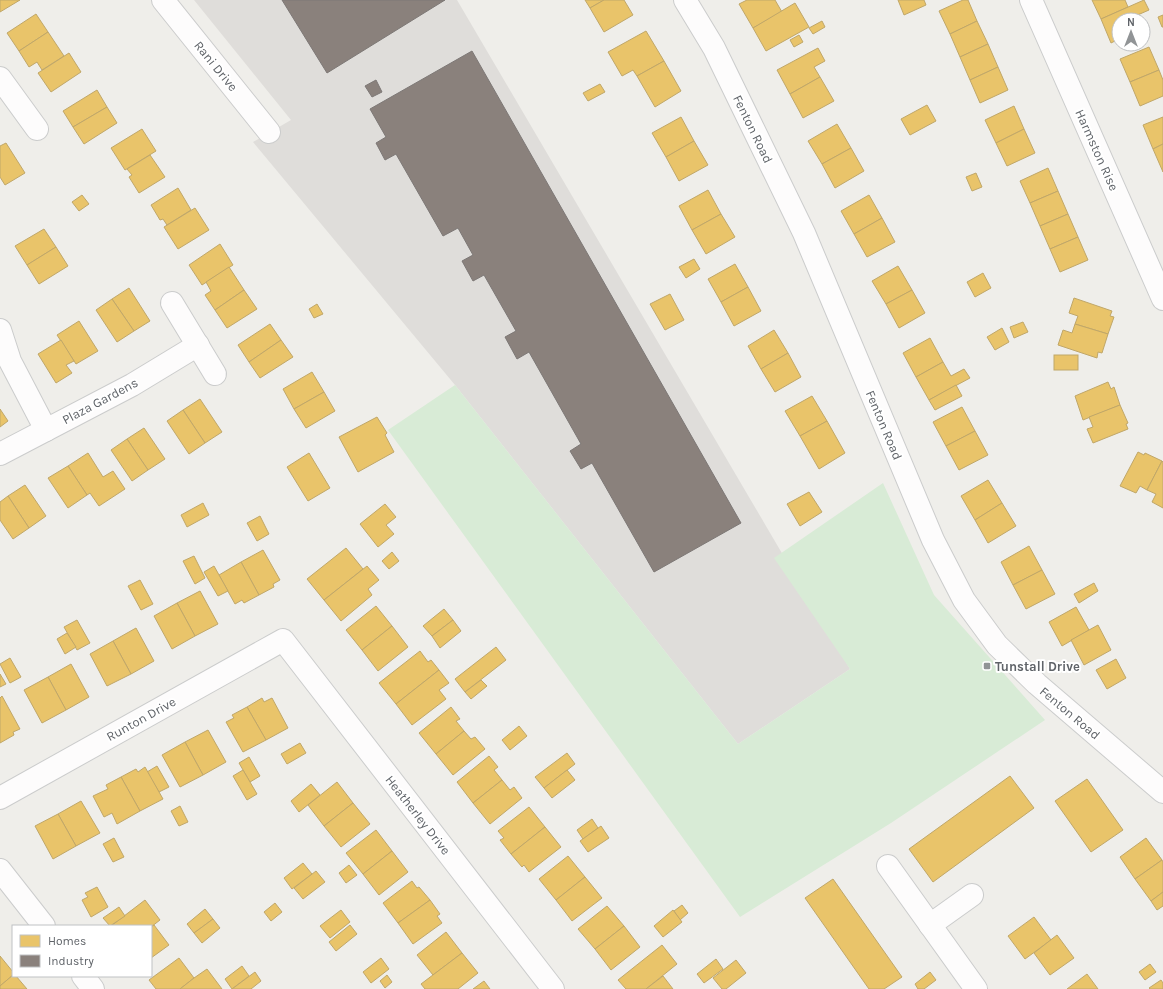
<svg xmlns="http://www.w3.org/2000/svg" width="1163" height="989" viewBox="0 0 1163 989" font-family="Karla,sans-serif">
<style>
.industrial{fill:#dfddda}
.green{fill:#d8ebd6}
.homes{fill:#e9c46a;stroke:#c0a769}
.industry{fill:#8a817c;stroke:#7d7876}
.lines{fill:none;stroke-linecap:round;stroke-linejoin:round}
.street-casing{stroke:#cbcccc;stroke-width:24}
.street{stroke:#fdfcfc;stroke-width:22}
.poi-dot{fill:#919496;stroke:#fff;stroke-width:1.5}
.labels{text-anchor:middle;dominant-baseline:central;stroke-width:4;stroke-linejoin:round;paint-order:stroke}
.street-label{font-size:13px;fill:#5f6368;stroke:#fff}
.poi-label{font-size:13px;font-weight:bold;fill:#5f6368;stroke:#fff;text-anchor:start}
</style>
<rect width="100%" height="100%" fill="#efeeea"/>
<!-- industrial -->
<polygon class="industrial" points="194,0 457,0 850,669 738,744 455,385 253,142 291,120"/>
<!-- green -->
<polygon class="green" points="455,385 738,744 850,669 774,558 883,483 934,595 1045,720 891,823 740,917 388,430"/>
<!-- homes -->
<g class="homes">
<polygon points="0,0 20,0 0,12"/>
<polygon points="585,0 604,0 590,8"/>
<polygon points="604,0 624,0 633,15 604,32 590,8"/>
<polygon points="747,0 775,0 782,12 753,28 739,4"/>
<polygon points="898,0 924,0 926,5 904,15"/>
<polygon points="963,0 968,0 977,21 950,34 939,11"/>
<polygon points="1092,0 1125,0 1128,7 1101,19"/>
<polygon points="1144,0 1149,10 1133,17 1134,20 1119,20 1119,39 1111,43 1101,19"/>
<polygon points="795,3 809,27 766,51 753,28"/>
<polygon points="36,14 48,32 19,51 7,33"/>
<polygon points="1163,15 1163,27 1162,27 1158,17"/>
<polygon points="822,21 825,27 813,34 809,28"/>
<polygon points="977,21 988,44 960,57 950,34"/>
<polygon points="646,31 664,61 637,76 633,70 622,76 608,52"/>
<polygon points="48,32 64,56 42,70 37,62 29,67 19,51"/>
<polygon points="799,35 803,42 794,47 790,40"/>
<polygon points="988,44 998,67 970,80 960,57"/>
<polygon points="1149,47 1159,70 1130,82 1120,59"/>
<polygon points="818,48 825,61 814,67 820,77 790,94 777,70"/>
<polygon points="69,53 81,72 51,92 38,73"/>
<polygon points="664,61 681,91 655,107 637,76"/>
<polygon points="998,67 1008,90 980,103 970,80"/>
<polygon points="1159,70 1163,80 1163,96 1140,106 1130,82"/>
<polygon points="820,77 834,101 803,118 790,94"/>
<polygon points="600,84 605,92 588,101 583,93"/>
<polygon points="97,90 107,107 73,127 63,111"/>
<polygon points="927,105 936,121 910,135 901,119"/>
<polygon points="1014,106 1024,129 996,143 985,120"/>
<polygon points="107,107 117,123 84,144 73,127"/>
<polygon points="681,117 694,141 666,157 652,133"/>
<polygon points="1163,117 1163,144 1153,149 1143,125"/>
<polygon points="837,124 851,148 822,164 808,141"/>
<polygon points="142,129 156,151 125,170 111,148"/>
<polygon points="1024,129 1035,153 1007,166 996,143"/>
<polygon points="694,141 708,165 679,181 666,157"/>
<polygon points="6,143 25,173 5,185 0,177 0,146"/>
<polygon points="1163,144 1163,172 1153,149"/>
<polygon points="851,148 864,171 835,188 822,164"/>
<polygon points="150,155 165,177 139,193 129,177 132,175 127,169"/>
<polygon points="1048,168 1058,191 1030,203 1020,181"/>
<polygon points="976,173 982,187 972,191 966,177"/>
<polygon points="178,188 191,210 167,225 163,219 160,220 151,205"/>
<polygon points="708,190 721,214 692,230 679,206"/>
<polygon points="1058,191 1068,214 1040,226 1030,203"/>
<polygon points="82,195 89,204 79,211 72,202"/>
<polygon points="869,195 882,218 854,234 841,211"/>
<polygon points="195,208 209,230 178,249 164,227"/>
<polygon points="721,214 735,237 706,254 692,230"/>
<polygon points="1068,214 1078,237 1050,249 1040,226"/>
<polygon points="882,218 895,242 867,257 854,234"/>
<polygon points="44,229 56,247 27,265 15,246"/>
<polygon points="1078,237 1088,260 1060,272 1050,249"/>
<polygon points="220,244 233,265 202,285 189,265"/>
<polygon points="56,247 68,266 39,284 27,265"/>
<polygon points="694,259 700,269 686,278 679,267"/>
<polygon points="735,264 748,287 721,302 708,279"/>
<polygon points="898,266 912,290 886,304 872,281"/>
<polygon points="229,267 244,290 215,310 205,295 211,291 206,282"/>
<polygon points="983,273 991,288 975,297 967,282"/>
<polygon points="748,287 761,311 734,326 721,302"/>
<polygon points="129,288 150,321 134,331 112,299"/>
<polygon points="244,290 257,309 227,328 215,310"/>
<polygon points="912,290 925,313 899,328 886,304"/>
<polygon points="670,294 684,320 665,330 650,304"/>
<polygon points="1074,298 1112,311 1110,316 1114,317 1108,334 1075,324 1078,316 1069,313"/>
<polygon points="112,299 134,331 117,342 96,310"/>
<polygon points="317,304 323,314 314,318 309,309"/>
<polygon points="79,321 98,351 76,364 57,335"/>
<polygon points="1023,322 1028,332 1014,338 1010,327"/>
<polygon points="270,324 281,340 249,362 238,345"/>
<polygon points="1075,324 1108,334 1102,353 1098,352 1097,358 1058,345 1063,330 1072,333"/>
<polygon points="1002,328 1009,342 995,350 987,337"/>
<polygon points="774,330 788,353 761,369 748,346"/>
<polygon points="930,338 943,362 916,377 903,353"/>
<polygon points="61,340 74,361 66,365 72,373 56,383 38,354"/>
<polygon points="281,340 293,357 260,378 249,362"/>
<polygon points="788,353 801,377 775,392 761,369"/>
<rect x="1054" y="355" width="24" height="15"/>
<polygon points="943,362 951,376 964,369 970,378 929,400 916,377"/>
<polygon points="312,372 324,392 294,409 283,389"/>
<polygon points="1108,382 1111,389 1114,387 1120,405 1083,420 1075,396"/>
<polygon points="956,385 962,396 935,410 929,400"/>
<polygon points="324,392 335,411 306,428 294,409"/>
<polygon points="812,396 827,421 800,436 785,411"/>
<polygon points="200,399 222,432 205,443 183,410"/>
<polygon points="1120,405 1128,423 1126,424 1128,429 1093,443 1087,429 1093,427 1089,417"/>
<polygon points="962,407 975,431 946,446 933,422"/>
<polygon points="0,409 8,421 0,427"/>
<polygon points="183,410 205,443 189,454 167,421"/>
<polygon points="377,417 387,433 385,435 394,452 358,472 339,437"/>
<polygon points="827,421 845,453 819,469 800,436"/>
<polygon points="144,428 165,459 148,470 127,439"/>
<polygon points="975,431 988,455 959,470 946,446"/>
<polygon points="127,439 148,470 132,481 111,450"/>
<polygon points="1138,452 1144,455 1145,453 1162,461 1147,490 1140,486 1136,493 1120,486"/>
<polygon points="88,453 103,477 113,471 125,489 99,506 90,493 87,495 68,466"/>
<polygon points="309,453 330,488 308,501 287,467"/>
<polygon points="1162,461 1163,462 1163,508 1152,502 1156,494 1147,490"/>
<polygon points="68,466 87,495 68,508 48,478"/>
<polygon points="988,480 1002,503 975,520 961,496"/>
<polygon points="25,485 46,516 29,528 8,496"/>
<polygon points="809,492 822,512 800,526 787,504"/>
<polygon points="8,496 29,528 13,539 0,520 0,502"/>
<polygon points="203,503 209,515 187,527 181,515"/>
<polygon points="1002,503 1016,526 988,543 975,520"/>
<polygon points="385,504 396,517 386,525 394,534 378,547 360,524"/>
<polygon points="260,516 269,534 257,541 247,523"/>
<polygon points="1029,546 1042,570 1013,585 1001,562"/>
<polygon points="346,548 363,569 324,600 307,579"/>
<polygon points="263,550 280,580 273,584 274,587 259,595 241,562"/>
<polygon points="392,552 399,561 389,569 382,561"/>
<polygon points="194,556 205,578 195,584 183,561"/>
<polygon points="241,562 259,595 244,603 242,600 235,604 219,575"/>
<polygon points="214,566 228,591 218,596 204,572"/>
<polygon points="367,566 379,580 368,589 372,595 341,621 324,600"/>
<polygon points="1042,570 1055,594 1026,609 1013,585"/>
<polygon points="140,580 153,604 141,610 128,586"/>
<polygon points="1094,583 1098,591 1079,603 1074,594"/>
<polygon points="200,591 218,624 195,636 177,603"/>
<polygon points="177,603 195,636 172,649 154,616"/>
<polygon points="376,606 392,626 362,650 346,630"/>
<polygon points="1076,607 1089,630 1062,646 1049,622"/>
<polygon points="444,609 453,620 432,636 423,626"/>
<polygon points="77,620 90,643 77,650 64,627"/>
<polygon points="453,620 461,631 440,648 432,636"/>
<polygon points="1098,625 1111,650 1084,665 1071,640"/>
<polygon points="392,626 408,647 378,671 362,650"/>
<polygon points="136,628 154,661 131,674 113,641"/>
<polygon points="67,633 76,647 65,654 57,639"/>
<polygon points="113,641 131,674 107,686 90,654"/>
<polygon points="496,647 506,660 465,692 455,679"/>
<polygon points="420,651 428,662 431,660 439,670 396,704 379,683"/>
<polygon points="10,658 21,677 10,683 0,664"/>
<polygon points="1116,659 1126,678 1107,689 1096,670"/>
<polygon points="71,664 89,697 66,710 48,677"/>
<polygon points="439,670 449,683 439,690 446,699 412,725 396,704"/>
<polygon points="0,674 6,684 0,687"/>
<polygon points="48,677 66,710 42,723 24,690"/>
<polygon points="481,680 487,686 471,699 465,692"/>
<polygon points="2,696 20,729 13,732 14,735 0,743 0,698"/>
<polygon points="262,698 264,702 272,698 288,728 266,740 247,707"/>
<polygon points="247,707 266,740 243,752 226,722 234,718 232,715"/>
<polygon points="451,707 460,719 456,721 464,731 436,754 419,733"/>
<polygon points="519,726 527,736 510,750 502,740"/>
<polygon points="208,730 226,762 203,775 185,742"/>
<polygon points="464,731 471,739 475,737 485,749 453,775 436,754"/>
<polygon points="185,742 203,775 180,787 162,755"/>
<polygon points="300,743 306,753 287,764 281,754"/>
<polygon points="567,753 575,764 544,788 535,777"/>
<polygon points="489,756 498,767 494,770 502,780 473,803 457,782"/>
<polygon points="249,757 260,776 250,782 239,763"/>
<polygon points="157,766 169,787 159,792 147,772"/>
<polygon points="145,767 163,799 140,811 121,777 136,769 138,772"/>
<polygon points="243,770 257,794 247,800 233,776"/>
<polygon points="567,770 575,780 552,798 544,788"/>
<polygon points="1010,776 1034,808 933,882 909,849"/>
<polygon points="121,777 140,811 117,824 112,813 104,817 93,796 108,789 106,785"/>
<polygon points="1087,779 1123,830 1091,852 1055,801"/>
<polygon points="502,780 510,790 514,787 522,798 490,824 473,803"/>
<polygon points="337,782 353,803 324,826 308,805"/>
<polygon points="311,784 320,795 299,812 291,801"/>
<polygon points="81,801 100,833 76,846 58,814"/>
<polygon points="353,803 370,824 341,847 324,826"/>
<polygon points="180,806 188,822 179,826 171,811"/>
<polygon points="529,807 545,827 511,854 500,840 504,838 498,831"/>
<polygon points="58,814 76,846 53,859 35,826"/>
<polygon points="592,819 598,828 583,839 577,830"/>
<polygon points="601,826 609,838 588,852 580,841"/>
<polygon points="545,827 561,847 529,872 524,865 522,867 511,854"/>
<polygon points="376,830 392,851 363,874 346,853"/>
<polygon points="114,838 124,857 113,862 103,844"/>
<polygon points="1146,838 1162,860 1135,879 1120,857"/>
<polygon points="392,851 408,872 379,895 363,874"/>
<polygon points="568,856 585,877 556,900 539,879"/>
<polygon points="1162,860 1163,862 1163,892 1151,901 1135,879"/>
<polygon points="303,863 312,874 292,889 284,878"/>
<polygon points="349,865 357,875 346,883 339,873"/>
<polygon points="316,871 325,882 303,899 294,888"/>
<polygon points="585,877 602,898 572,921 556,900"/>
<polygon points="833,879 902,977 884,989 869,989 805,898"/>
<polygon points="412,881 417,888 419,887 430,900 398,923 383,903"/>
<polygon points="97,887 108,907 91,917 82,900 88,897 85,893"/>
<polygon points="1163,892 1163,906 1157,910 1151,901"/>
<polygon points="145,900 160,920 151,927 151,926 111,926"/>
<polygon points="430,900 440,914 437,916 442,923 413,944 398,923"/>
<polygon points="275,903 282,912 271,921 264,912"/>
<polygon points="682,905 688,913 680,920 674,911"/>
<polygon points="607,906 624,926 595,949 578,929"/>
<polygon points="119,907 125,916 110,926 103,918"/>
<polygon points="205,909 213,919 194,933 187,924"/>
<polygon points="341,910 350,922 330,938 320,926"/>
<polygon points="673,910 682,922 663,937 654,926"/>
<polygon points="1034,917 1051,940 1025,959 1008,936"/>
<polygon points="213,919 220,928 202,943 194,933"/>
<polygon points="154,925 169,945 151,958 151,927"/>
<polygon points="350,925 357,934 336,951 329,942"/>
<polygon points="624,926 640,947 611,970 595,949"/>
<polygon points="446,932 462,953 433,975 417,955"/>
<polygon points="1057,935 1074,958 1050,975 1034,953"/>
<polygon points="662,945 677,964 646,989 626,989 618,980"/>
<polygon points="462,953 478,973 458,989 425,989 421,984"/>
<polygon points="0,956 13,972 13,975 0,986"/>
<polygon points="179,958 194,978 180,989 156,989 149,980"/>
<polygon points="381,958 389,969 371,983 363,972"/>
<polygon points="716,959 723,969 704,983 697,974"/>
<polygon points="736,960 746,973 726,989 722,989 713,978"/>
<polygon points="1150,964 1156,972 1145,980 1139,972"/>
<polygon points="242,966 249,976 232,989 225,979"/>
<polygon points="207,969 222,989 180,989 194,978"/>
<polygon points="255,972 261,981 251,989 232,989"/>
<polygon points="930,972 936,980 924,989 918,989 915,984"/>
<polygon points="1087,974 1098,989 1067,989"/>
<polygon points="13,975 13,976 16,976 27,989 0,989 0,986"/>
<polygon points="387,975 392,982 385,988 380,981"/>
<polygon points="663,976 673,989 646,989"/>
<polygon points="1161,980 1163,983 1163,989 1150,989 1149,988"/>
<polygon points="484,981 490,989 473,989"/>
</g>
<!-- industry -->
<g class="industry">
<polygon points="282,0 445,0 327,73"/>
<polygon points="472,51 741,523 654,572 592,463 581,469 570,451 581,444 529,352 517,359 505,337 516,331 484,275 473,281 462,261 473,255 458,228 443,236 396,154 385,160 376,143 386,137 370,109"/>
<polygon points="376,80 382,92 372,97 365,86"/>
</g>
<g class="lines">
<!-- street casing -->
<g class="street-casing">
<g id="street">
<polyline points="163,0 269,132"/>
<polyline points="685,0 714,48 804,233 933,540 964,600 997,645 1037,684 1163,792"/>
<polyline points="1031,0 1163,299"/>
<polyline points="0,78 37,129"/>
<polyline points="172,303 215,374"/>
<polyline points="0,330 10,361 46,430"/>
<polyline points="0,454 132,385 198,345"/>
<polyline points="0,798 283,640 553,989"/>
<polyline points="888,866 976,989"/>
<polyline points="0,870 44,926"/>
<polyline points="930,925 972,895"/>
<polyline points="83,976 93,989"/>
</g>
</g>
<!-- street -->
<use href="#street" class="street"/>
</g>
<!-- markers -->
<rect class="poi-dot" x="983" y="662" width="8" height="8" rx="2"/>
<g class="labels">
<!-- street labels -->
<g class="street-label">
<text transform="translate(216 66) rotate(51)">Rani Drive</text>
<text transform="translate(753 129) rotate(64)">Fenton Road</text>
<text transform="translate(1097 150) rotate(66)">Harmston Rise</text>
<text transform="translate(100 401) rotate(-28)">Plaza Gardens</text>
<text transform="translate(884 425) rotate(67)">Fenton Road</text>
<text transform="translate(1070 713) rotate(40)">Fenton Road</text>
<text transform="translate(141 719) rotate(-29)">Runton Drive</text>
<text transform="translate(418 815) rotate(52)">Heatherley Drive</text>
</g>
<!-- poi labels -->
<g class="poi-label">
<text x="995" y="666">Tunstall Drive</text>
</g>
</g>
<!-- legend -->
<rect x="12" y="925" width="140" height="52" fill="#ffffff" stroke="#bfc1c3"/>
<rect x="20" y="935" width="20" height="12" fill="#e9c46a" stroke="#bfc1c3"/>
<text x="48" y="945" font-size="12" fill="#5f6368">Homes</text>
<rect x="20" y="955" width="20" height="12" fill="#8a817c" stroke="#bfc1c3"/>
<text x="48" y="965" font-size="12" fill="#5f6368">Industry</text>
<!-- north arrow -->
<g transform="translate(1131 32)"><circle r="19" fill="#ffffff" stroke="#bfc1c3"/>
<path d="M0-3L7 15L0 10L-7 15Z" fill="#919496"/>
<text y="-6" font-size="11" font-weight="bold" text-anchor="middle" fill="#5f6368">N</text>
</g>
</svg>
